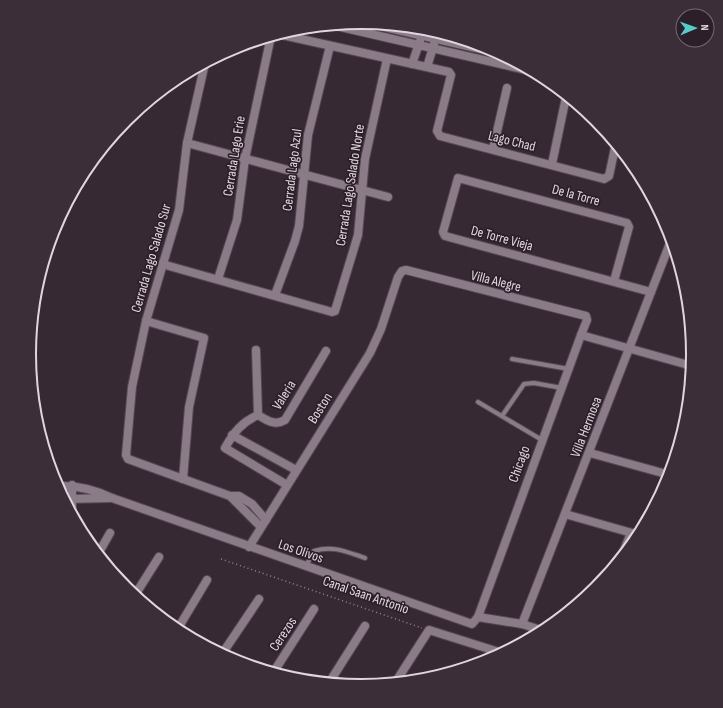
<svg xmlns="http://www.w3.org/2000/svg" width="723" height="708" viewBox="0 0 723 708" font-family="'Sofia Sans Condensed',sans-serif">
<style>
.lines{fill:none;stroke-linecap:round;stroke-linejoin:round}
.service-casing{stroke:#544852;stroke-width:6}
.minor-casing{stroke:#544852;stroke-width:10}
.path{stroke:#938891;stroke-width:1.5;stroke-dasharray:1 3;stroke-linecap:butt}
.service{stroke:#8b7a87;stroke-width:4}
.minor{stroke:#8b7a87;stroke-width:8}
.labels{text-anchor:middle;dominant-baseline:central;stroke-width:3.5;stroke-linejoin:round;paint-order:stroke}
.street-label{font-size:14px;fill:#e0d7de;stroke:#2d1f2a}
.rim{fill:none;stroke:#e0d7de;stroke-width:2}
</style>
<rect width="100%" height="100%" fill="#372934"/>
<g class="lines">
<!-- service casing -->
<g class="service-casing">
<g id="service">
<polyline points="512,359 569,369"/>
<polyline points="478,402 542,440"/>
<polyline points="502,416 524,384 534,383 562,388"/>
<path d="M306 566 314 551C333 545 347 552 365 558"/>
</g>
</g>
<!-- minor casing -->
<g class="minor-casing">
<g id="minor">
<polyline points="367,23 502,54"/>
<polyline points="332,25 535,72"/>
<polyline points="278,34 449,72 451,75 437,131 440,136 604,179 609,176 616,143"/>
<polyline points="205,63 187,143 179,210 146,321 132,387 126,455 128,459 230,496 239,496 252,504 266,520"/>
<polyline points="412,64 420,41"/>
<polyline points="427,67 434,44"/>
<polyline points="187,143 388,197"/>
<polyline points="493,149 507,88"/>
<polyline points="552,164 565,102"/>
<polyline points="162,264 332,312 335,311 358,235 365,159 387,59"/>
<polyline points="218,279 237,220 245,159 271,36"/>
<polyline points="614,281 629,227 627,223 458,178 443,232 445,236 651,292"/>
<polyline points="275,295 295,241 299,226 308,135 330,46"/>
<polyline points="146,321 204,338 189,407 183,479"/>
<polyline points="581,335 692,366"/>
<polyline points="256,350 258,415"/>
<polyline points="232,435 296,470"/>
<polyline points="590,453 670,475"/>
<path d="M287 485 225 448C234 432 242 422 258 415 268 421 275 426 285 420L326 351"/>
<path d="M57 486C78 485 94 489 112 498L65 499"/>
<polyline points="230,496 261,527"/>
<polyline points="112,498 472,624 478,617 581,335 587,320 586,316 406,270 402,271 398,277 381,329 370,353 249,547"/>
<polyline points="72,513 72,485"/>
<polyline points="565,514 639,535"/>
<polyline points="98,554 110,533"/>
<polyline points="620,560 631,533"/>
<polyline points="135,595 159,557"/>
<polyline points="478,617 522,624 544,631"/>
<polyline points="522,624 672,238"/>
<polyline points="177,630 207,580"/>
<polyline points="222,654 259,599"/>
<polyline points="273,673 314,609"/>
<polyline points="329,683 365,626"/>
<polyline points="395,683 429,630 502,653"/>
</g>
</g>
<!-- path -->
<polyline class="path" points="221,559 422,628"/>
<!-- service -->
<use href="#service" class="service"/>
<!-- minor -->
<use href="#minor" class="minor"/>
</g>
<g class="labels">
<!-- street labels -->
<g class="street-label">
<text transform="translate(512 141) rotate(14)">Lago Chad</text>
<text transform="translate(234 156) rotate(-81)">Cerrada Lago Erie</text>
<text transform="translate(292 170) rotate(-83)">Cerrada Lago Azul</text>
<text transform="translate(350 185) rotate(-81)">Cerrada Lago Salado Norte</text>
<text transform="translate(576 195) rotate(15)">De la Torre</text>
<text transform="translate(502 238) rotate(15)">De Torre Vieja</text>
<text transform="translate(151 258) rotate(-74)">Cerrada Lago Salado Sur</text>
<text transform="translate(496 281) rotate(14)">Villa Alegre</text>
<text transform="translate(284 395) rotate(-58)">Valeria</text>
<text transform="translate(320 408) rotate(-58)">Boston</text>
<text transform="translate(586 427) rotate(-69)">Villa Hermosa</text>
<text transform="translate(519 464) rotate(-70)">Chicago</text>
<text transform="translate(301 551) rotate(19)">Los Olivos</text>
<text transform="translate(366 595) rotate(19)">Canal Saan Antonio</text>
<text transform="translate(283 634) rotate(-57)">Cerezos</text>
</g>
</g>
<!-- crop -->
<path d="M0 0H723V708H0ZM36 354a325 325 0 1 1 650 0a325 325 0 1 1-650 0Z" fill="#3b2e38" fill-rule="evenodd"/>
<path class="rim" d="M36 354a325 325 0 1 1 650 0a325 325 0 1 1-650 0Z"/>
<!-- north arrow -->
<g transform="translate(695 28) rotate(88)"><circle r="19" fill="#2d1f2a" stroke="#756972"/>
<path d="M0-3L7 15L0 10L-7 15Z" fill="#53cdc9"/>
<text y="-6" font-size="11" font-weight="bold" text-anchor="middle" fill="#e0d7de">N</text>
</g>
</svg>
